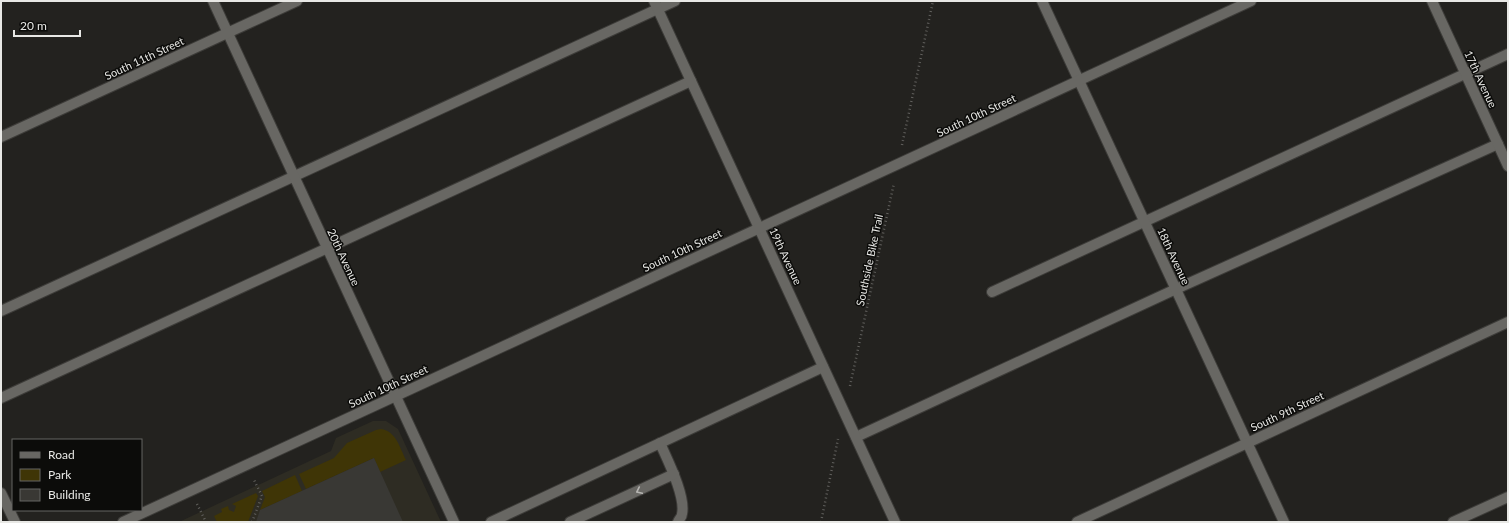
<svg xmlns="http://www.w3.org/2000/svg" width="1509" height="523" viewBox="0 0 1509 523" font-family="Lato,sans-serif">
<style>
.built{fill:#2e2c23}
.green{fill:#3f3506}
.building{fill:#393834}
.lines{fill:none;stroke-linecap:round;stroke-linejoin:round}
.lane-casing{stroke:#3d3c39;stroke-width:12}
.street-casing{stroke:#3d3c39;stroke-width:12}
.path{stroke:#61605d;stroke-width:2.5;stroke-dasharray:1 3;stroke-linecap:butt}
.lane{stroke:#686763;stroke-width:10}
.street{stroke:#686763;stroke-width:10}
.oneway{stroke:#b5b4b1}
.labels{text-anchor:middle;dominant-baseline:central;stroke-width:3;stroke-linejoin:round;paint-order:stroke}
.street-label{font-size:11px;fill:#e8e8e5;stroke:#0c0c0a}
</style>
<rect width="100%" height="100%" fill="#23221f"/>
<!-- built -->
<polygon class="built" points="373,421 386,421 398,429 441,522 179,522 331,451 336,438"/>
<!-- green -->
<g class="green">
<path d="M381 429C396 431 400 448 406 460L380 472 374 458 306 489 299 474 334 458 347 443 376 430Z"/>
<polygon points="295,475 302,491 260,510 265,497 262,491"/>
<polygon points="256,493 258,496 248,522 217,522 214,516 222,512 221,509 228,506 229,510 234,512 236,506 232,504"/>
</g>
<!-- building -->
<polygon class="building" points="374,458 403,522 256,522 260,510"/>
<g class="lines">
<!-- lane casing -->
<g class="lane-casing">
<g id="lane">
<polyline points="992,292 1508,54"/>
<polyline points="1,311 675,1"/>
<polyline points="1,398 691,81"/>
<polyline points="856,437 1176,289 1498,144"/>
<path d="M660 443C667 459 686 496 682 514 682 517 679 519 678 522"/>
<polyline points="491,522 823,367"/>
<polyline points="570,522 674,474"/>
<polyline points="1453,522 1508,497"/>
</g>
</g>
<!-- street casing -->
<g class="street-casing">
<g id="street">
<polyline points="213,1 454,522"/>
<polyline points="654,1 895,522"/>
<polyline points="1042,1 1284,522"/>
<polyline points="1432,1 1508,166"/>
<polyline points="1,137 297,1"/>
<polyline points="1,493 15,522"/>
<polyline points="123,522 1251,1"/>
<polyline points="1077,522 1508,322"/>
</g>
</g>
<!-- path -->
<g class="path">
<polyline points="902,145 933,1"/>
<polyline points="850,386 894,183"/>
<polyline points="197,504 206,522"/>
<polyline points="252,522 262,496 254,480"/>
<polyline points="821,522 838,439"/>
</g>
<!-- lane -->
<use href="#lane" class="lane"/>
<!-- street -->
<use href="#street" class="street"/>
</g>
<!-- one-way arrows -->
<defs><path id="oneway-chevron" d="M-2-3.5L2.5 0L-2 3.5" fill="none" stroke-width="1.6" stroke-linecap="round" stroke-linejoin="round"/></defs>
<use class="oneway" href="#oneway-chevron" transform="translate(639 491) rotate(155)"/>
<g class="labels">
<!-- street labels -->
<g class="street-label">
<text transform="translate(144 58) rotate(-25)">South 11th Street</text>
<text transform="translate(1481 79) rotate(65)">17th Avenue</text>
<text transform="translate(976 115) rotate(-25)">South 10th Street</text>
<text transform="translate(682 250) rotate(-25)">South 10th Street</text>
<text transform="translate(786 256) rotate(65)">19th Avenue</text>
<text transform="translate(1174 256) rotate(65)">18th Avenue</text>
<text transform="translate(344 257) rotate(65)">20th Avenue</text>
<text transform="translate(869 260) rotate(-78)">Southside Bike Trail</text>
<text transform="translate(388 386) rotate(-25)">South 10th Street</text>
<text transform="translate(1287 411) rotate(-25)">South 9th Street</text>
</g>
</g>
<!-- border -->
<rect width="1509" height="523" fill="none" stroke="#e8e8e5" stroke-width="4"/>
<!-- legend -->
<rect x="12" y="439" width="130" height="72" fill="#0c0c0a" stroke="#646462"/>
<rect x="20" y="452" width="20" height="6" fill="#686763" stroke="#646462"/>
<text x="48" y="459" font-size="12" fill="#e8e8e5">Road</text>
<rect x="20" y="469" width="20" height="12" fill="#3f3506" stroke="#646462"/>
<text x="48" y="479" font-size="12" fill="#e8e8e5">Park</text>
<rect x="20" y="489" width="20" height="12" fill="#393834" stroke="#646462"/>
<text x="48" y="499" font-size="12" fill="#e8e8e5">Building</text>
<!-- scale -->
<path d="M14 30v6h66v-6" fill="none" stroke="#e8e8e5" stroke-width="2"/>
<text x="20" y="30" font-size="12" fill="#e8e8e5" stroke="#0c0c0a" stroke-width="3" paint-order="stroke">20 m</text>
</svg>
